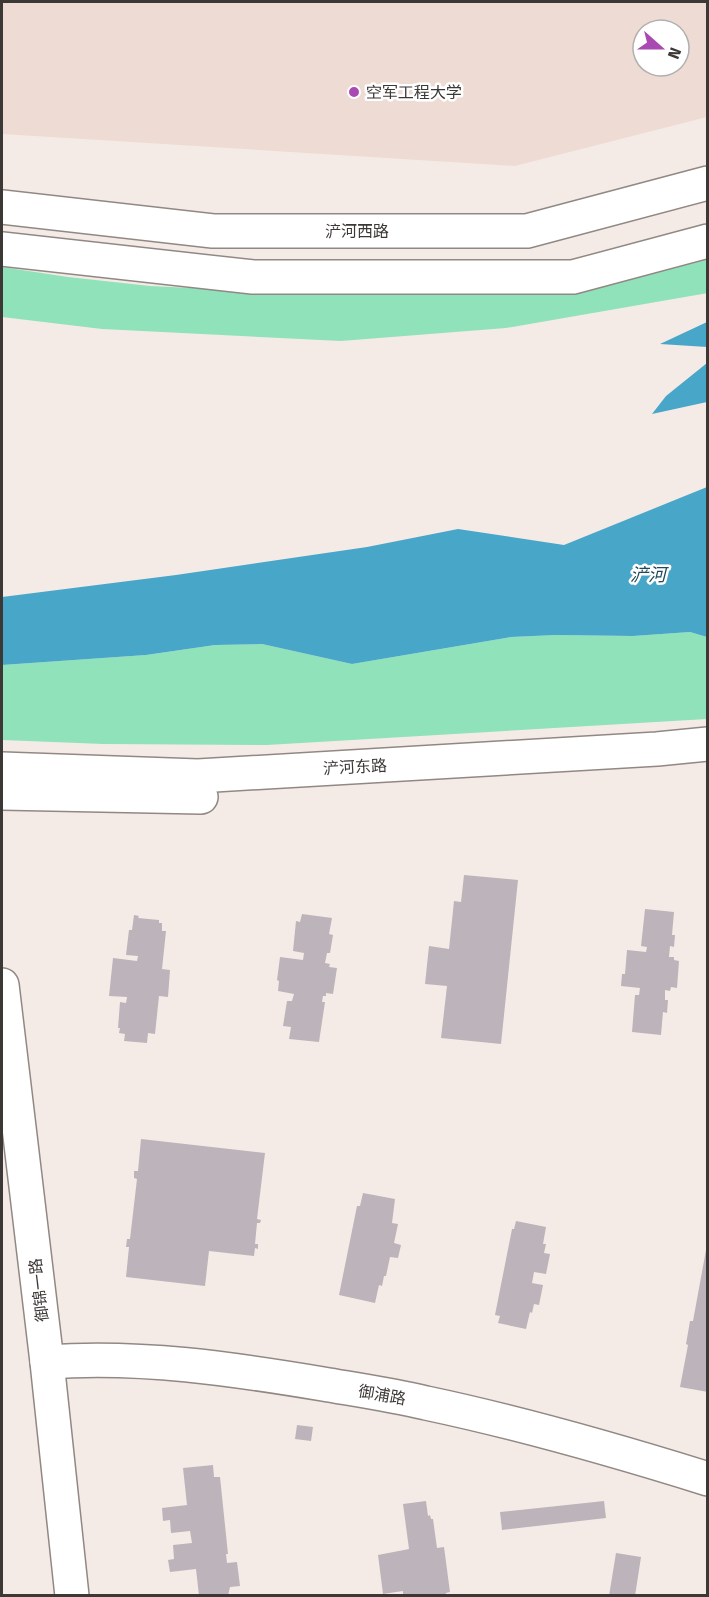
<svg xmlns="http://www.w3.org/2000/svg" width="709" height="1597" viewBox="0 0 709 1597" font-family="'Fira Sans','Noto Sans SC',sans-serif">
<style>
.built{fill:#eedcd4;fill-rule:evenodd}
.green{fill:#90e2bb}
.water{fill:#48a6c9}
.building{fill:#bcb4ba}
.lines{fill:none;stroke-linecap:round;stroke-linejoin:round}
.minor-casing{stroke:#918884;stroke-width:36}
.major-casing{stroke:#918884;stroke-width:36}
.minor{stroke:#fff;stroke-width:33}
.major{stroke:#fff;stroke-width:33}
.poi-dot{fill:#a94ab3;stroke:#fff;stroke-width:2}
.labels{text-anchor:middle;dominant-baseline:central;stroke-width:5;stroke-linejoin:round;paint-order:stroke}
.poi-label{font-size:16px;fill:#3c3836;stroke:#fff;text-anchor:start}
.street-label{font-size:16px;fill:#3c3836;stroke:#fff}
.water-label{font-size:18px;font-style:italic;fill:#204959;stroke:#fff}
</style>
<rect width="100%" height="100%" fill="#f5ebe6"/>
<!-- built -->
<path class="built" d="M2 2H707V117L515 166 2 134ZM643 30H679V66H643Z"/>
<!-- green -->
<g class="green">
<polygon points="707,246 708,293 506,328 341,341 102,329 2,317 2,267 68,277 150,286 257,291 358,292"/>
<polygon points="690,632 707,637 707,719 267,745 103,744 2,740 2,665 146,655 215,645 262,644 352,664 511,637 556,635 633,636"/>
</g>
<!-- water -->
<g class="water">
<polygon points="707,322 707,347 660,344"/>
<polygon points="707,363 707,402 652,414 666,396"/>
<polygon points="707,487 707,637 690,632 633,636 556,635 511,637 352,664 262,644 215,645 146,655 2,665 2,597 176,575 367,547 458,529 564,545"/>
</g>
<!-- building -->
<g class="building">
<polygon points="464,875 518,880 501,1044 441,1038 447,986 425,984 429,946 449,949 454,901 461,902"/>
<polygon points="645,909 674,912 672,935 675,935 674,947 670,946 669,957 674,957 674,960 679,961 677,988 671,987 670,991 665,990 665,1000 668,1000 667,1013 663,1012 661,1035 632,1032 635,995 639,995 640,988 621,986 622,974 625,974 627,950 646,952 647,947 641,946"/>
<polygon points="302,914 332,918 329,934 333,935 330,953 327,953 325,963 330,964 329,967 337,968 333,994 326,993 326,996 323,996 322,1002 325,1002 319,1042 289,1039 291,1027 283,1026 287,1001 292,1001 294,994 278,991 279,981 277,980 280,957 303,960 304,953 293,951 296,921 300,922"/>
<polygon points="134,915 139,916 138,918 159,920 159,923 162,923 162,931 166,931 162,969 170,970 168,997 159,996 155,1034 148,1033 147,1043 124,1041 125,1034 119,1033 120,1028 118,1028 120,1002 126,1003 127,997 109,996 113,958 137,961 138,956 126,955 129,930 132,930"/>
<polygon points="141,1139 265,1153 257,1219 261,1220 260,1223 257,1223 255,1244 258,1244 258,1249 255,1248 254,1256 209,1251 205,1286 126,1277 129,1247 126,1247 127,1239 130,1239 137,1179 134,1178 134,1171 138,1171"/>
<polygon points="363,1193 395,1199 392,1223 398,1224 394,1243 401,1245 398,1258 390,1257 386,1276 384,1276 382,1286 379,1285 375,1303 339,1295 357,1206 360,1206"/>
<polygon points="516,1221 546,1227 543,1244 546,1244 544,1253 550,1254 546,1274 534,1272 532,1283 543,1285 539,1305 534,1304 532,1313 530,1312 526,1329 498,1323 500,1316 495,1315 512,1229 514,1229"/>
<polygon points="706,1250 708,1250 708,1392 680,1387 688,1345 686,1344 690,1321 693,1321"/>
<polygon points="297,1425 313,1427 311,1441 295,1439"/>
<polygon points="213,1465 214,1477 220,1477 228,1554 226,1554 227,1563 237,1562 240,1586 230,1587 228,1596 199,1596 196,1569 170,1572 168,1560 174,1559 173,1545 192,1543 190,1531 171,1533 170,1520 163,1521 162,1508 187,1505 183,1468"/>
<polygon points="426,1501 428,1516 430,1515 431,1519 433,1519 437,1548 444,1547 450,1592 446,1593 446,1596 403,1596 403,1591 383,1594 378,1555 409,1549 403,1504"/>
<polygon points="604,1501 606,1518 502,1530 500,1512"/>
<polygon points="616,1553 641,1557 635,1596 609,1596"/>
</g>
<g class="lines">
<!-- minor casing -->
<g class="minor-casing">
<g id="minor">
<polyline points="2,985 47,1362 72,1596"/>
<path d="M47 1362C140 1355 233 1369 323 1384 358 1390 392 1395 426 1403 521 1423 615 1450 708 1479"/>
</g>
</g>
<!-- major casing -->
<g class="major-casing">
<g id="major">
<polyline points="2,207 213,231 527,231 708,183"/>
<polyline points="2,249 253,277 573,277 708,241"/>
<polyline points="2,769 198,776 657,749 708,744"/>
<polyline points="2,793 201,797"/>
</g>
</g>
<!-- minor -->
<use href="#minor" class="minor"/>
<!-- major -->
<use href="#major" class="major"/>
</g>
<!-- markers -->
<circle class="poi-dot" cx="354" cy="92" r="6"/>
<g class="labels">
<!-- poi labels -->
<g class="poi-label">
<text x="366" y="92">空军工程大学</text>
</g>
<!-- street labels -->
<g class="street-label">
<text x="357" y="231">浐河西路</text>
<text transform="translate(355 767) rotate(-3)">浐河东路</text>
<text transform="translate(39 1290) rotate(-97)">御锦一路</text>
<text transform="translate(382 1395) rotate(10)">御浦路</text>
</g>
<!-- water labels -->
<g class="water-label">
<text x="648" y="575">浐河</text>
</g>
</g>
<!-- border -->
<rect width="709" height="1597" fill="none" stroke="#3c3836" stroke-width="6"/>
<!-- north arrow -->
<g transform="translate(661 48) rotate(111)"><circle r="28" fill="#ffffff" stroke="#b1afaf" stroke-width="1.5"/>
<path d="M0-4.5L10 22L0 15L-10 22Z" fill="#a94ab3"/>
<text y="-9" font-size="16" font-weight="bold" text-anchor="middle" fill="#3c3836">N</text>
</g>
</svg>
